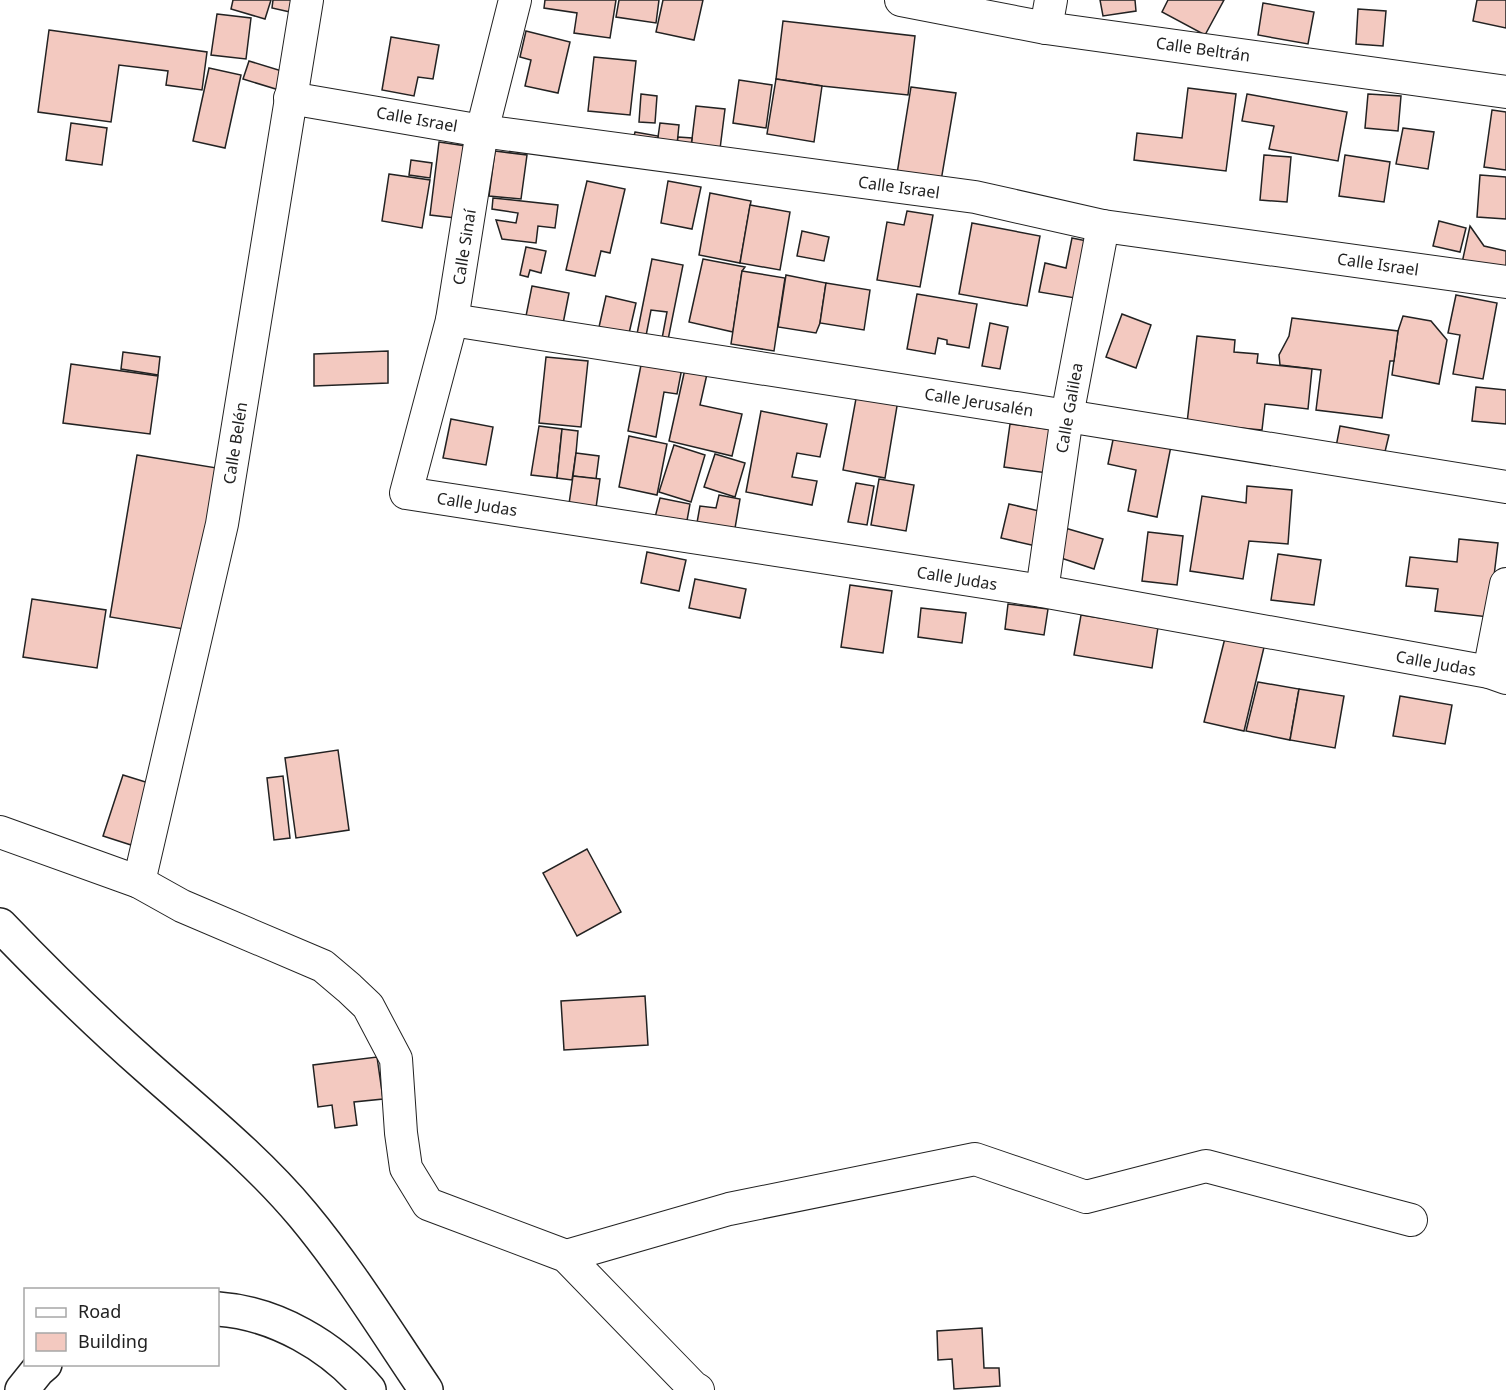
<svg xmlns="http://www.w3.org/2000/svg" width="1506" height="1390" viewBox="0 0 1506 1390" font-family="'Noto Sans',sans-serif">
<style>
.building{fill:#f3c9c0;stroke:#222;stroke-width:1.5}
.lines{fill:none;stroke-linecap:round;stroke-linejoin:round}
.street-casing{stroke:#222;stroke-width:34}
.highway-casing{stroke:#222;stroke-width:36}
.street{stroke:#fff;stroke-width:32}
.highway{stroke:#fff;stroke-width:33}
.labels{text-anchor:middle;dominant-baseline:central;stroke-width:4.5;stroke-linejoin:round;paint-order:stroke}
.street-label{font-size:16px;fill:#222;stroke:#fff}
</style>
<rect width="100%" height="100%" fill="#fff"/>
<!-- building -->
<g class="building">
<polygon points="233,0 271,0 265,19 231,9"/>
<polygon points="273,0 303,0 299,14 272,8"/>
<polygon points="545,0 616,0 610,38 574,33 577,13 544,8"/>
<polygon points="619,0 659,0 656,23 616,17"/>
<polygon points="663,0 703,0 694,40 656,32"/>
<polygon points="1100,0 1135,0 1136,11 1103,16"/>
<polygon points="1168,0 1224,0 1205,35 1162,12"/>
<polygon points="1477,0 1506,0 1506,28 1473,21"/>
<polygon points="1263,3 1314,12 1308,44 1258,35"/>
<polygon points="1358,9 1386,11 1383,46 1356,44"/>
<polygon points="217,14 251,18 246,59 211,55"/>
<polygon points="783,21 915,36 908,95 822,86 776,79"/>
<polygon points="49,30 207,52 202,90 166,85 168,71 119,65 111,122 38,112"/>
<polygon points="526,31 570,42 558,93 525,86 531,60 520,57"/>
<polygon points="391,37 439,45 433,79 418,77 414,96 382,90"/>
<polygon points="594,57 636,61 630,115 588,111"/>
<polygon points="249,61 285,72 279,90 243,79"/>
<polygon points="209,68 241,75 225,148 193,141"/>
<polygon points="776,79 822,86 814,142 767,134"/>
<polygon points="739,80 772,85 766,128 733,123"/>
<polygon points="911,87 956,93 941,181 897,174"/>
<polygon points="1188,88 1236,94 1226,171 1134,160 1137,133 1182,138"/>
<polygon points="641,94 657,96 655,123 639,122"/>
<polygon points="1247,94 1347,112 1338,161 1269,149 1274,126 1242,121"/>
<polygon points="1368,94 1401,96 1398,131 1365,128"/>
<polygon points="696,106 725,109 720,149 691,147"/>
<polygon points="1492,110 1506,112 1506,170 1484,167"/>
<polygon points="71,123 107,128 102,165 66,160"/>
<polygon points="660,123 679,125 677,145 657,144"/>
<polygon points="1403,128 1434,132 1428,169 1396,164"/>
<polygon points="635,132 658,136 657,144 633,140"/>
<polygon points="678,137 692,138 691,147 677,145"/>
<polygon points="439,142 473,147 464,219 430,215"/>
<polygon points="495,151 527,155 521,199 489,196"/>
<polygon points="1264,155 1291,157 1287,202 1260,200"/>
<polygon points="1345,155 1390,162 1384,202 1339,196"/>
<polygon points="411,160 432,163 430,178 409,175"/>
<polygon points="389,174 430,180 422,228 382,221"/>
<polygon points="1480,175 1506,177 1506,219 1477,217"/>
<polygon points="587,181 625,189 610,253 601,251 595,276 566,270"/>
<polygon points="668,181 701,187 692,229 661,223"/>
<polygon points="710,193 751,201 740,263 699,255"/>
<polygon points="493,198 558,205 555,228 538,226 536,243 502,239 496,220 516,223 518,213 492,209"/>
<polygon points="750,205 790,212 780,270 740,263"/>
<polygon points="907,211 933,215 920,287 877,280 887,222 904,225"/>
<polygon points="1439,221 1466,228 1460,252 1433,246"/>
<polygon points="972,223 1040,236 1027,306 959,294"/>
<polygon points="1470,226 1484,246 1506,251 1506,273 1462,263"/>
<polygon points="802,231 829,237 824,261 797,256"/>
<polygon points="1072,238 1097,243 1087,300 1039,292 1045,263 1066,268"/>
<polygon points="526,247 546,251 541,273 530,270 528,277 520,275"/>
<polygon points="652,259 683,265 667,345 661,344 667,312 651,310 645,341 636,339"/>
<polygon points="703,259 745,267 742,271 733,332 689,322"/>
<polygon points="742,271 785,278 774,351 731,344"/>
<polygon points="786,275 826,283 820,323 816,333 778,327"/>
<polygon points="826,283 870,290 864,330 820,323"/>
<polygon points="532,286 569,293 561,334 524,326"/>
<polygon points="917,294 977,304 969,348 947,344 947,340 938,338 935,354 907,349"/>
<polygon points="1456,295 1497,303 1483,379 1453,374 1460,335 1448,333"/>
<polygon points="606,296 636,303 627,342 597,336"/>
<polygon points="1122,314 1151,325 1136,368 1106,357"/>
<polygon points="1403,316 1431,321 1447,340 1439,384 1392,375 1398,331"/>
<polygon points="1292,318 1398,331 1394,361 1390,361 1382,418 1316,410 1321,370 1280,365 1279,355 1289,336"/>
<polygon points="990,323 1008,327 1000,369 982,366"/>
<polygon points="1197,336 1235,340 1234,352 1258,354 1257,363 1312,369 1308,409 1265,404 1262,430 1187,423"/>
<polygon points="388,351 388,383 314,386 314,354"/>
<polygon points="123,352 160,357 158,375 121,369"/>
<polygon points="546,357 588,361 581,427 539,423"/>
<polygon points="642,360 682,368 677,394 664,392 656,437 628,431"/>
<polygon points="71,364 158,376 150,434 63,423"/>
<polygon points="685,369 707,374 700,405 742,414 732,456 669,441"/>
<polygon points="1476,387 1506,390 1506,424 1472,421"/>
<polygon points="857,393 898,400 885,478 843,470"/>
<polygon points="761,411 827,424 820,457 797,453 792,477 817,481 812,505 746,492"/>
<polygon points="451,419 493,427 486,465 443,458"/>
<polygon points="1010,424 1062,431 1055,474 1004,467"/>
<polygon points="539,426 562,429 557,478 531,475"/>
<polygon points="1340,426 1389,435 1383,460 1335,452"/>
<polygon points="562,429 578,431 576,453 572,480 557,478"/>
<polygon points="1114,435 1171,446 1157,517 1128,511 1136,470 1108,464"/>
<polygon points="629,436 667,444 657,495 619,487"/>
<polygon points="674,445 705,455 691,502 659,492"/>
<polygon points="576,453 599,456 596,479 573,476"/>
<polygon points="715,454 745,463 735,497 704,487"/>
<polygon points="137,455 217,468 190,630 110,617"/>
<polygon points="573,476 600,479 595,515 568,511"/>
<polygon points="879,479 914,485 906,531 871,525"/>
<polygon points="856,483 874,486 867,525 848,522"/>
<polygon points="1247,486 1292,490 1288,544 1249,541 1243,579 1190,571 1202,496 1246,503"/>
<polygon points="719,495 740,499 733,540 695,534 700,506 716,508"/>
<polygon points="660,498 690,504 686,526 652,529"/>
<polygon points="1009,504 1052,514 1045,548 1001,538"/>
<polygon points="1065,528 1103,539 1094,569 1055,556"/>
<polygon points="1148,532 1183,536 1177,585 1142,581"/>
<polygon points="1459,539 1498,543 1489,617 1435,611 1438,589 1406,586 1410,557 1457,562"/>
<polygon points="647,552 686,560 679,591 641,583"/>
<polygon points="1278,554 1321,560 1314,605 1271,600"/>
<polygon points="695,579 746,589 740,618 689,608"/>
<polygon points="850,585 892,591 883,653 841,647"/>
<polygon points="32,599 106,610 97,668 23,657"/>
<polygon points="1008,604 1048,609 1044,635 1005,629"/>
<polygon points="921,608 966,613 962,643 918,637"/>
<polygon points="1081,615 1158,627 1152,668 1074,655"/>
<polygon points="1226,634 1265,643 1244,731 1204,722"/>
<polygon points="1258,682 1299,689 1290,740 1246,731"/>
<polygon points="1299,689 1344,696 1335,748 1290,740"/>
<polygon points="1400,696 1452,705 1445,744 1393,736"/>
<polygon points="338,750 349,830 296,838 285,758"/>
<polygon points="123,775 152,784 131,845 103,836"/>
<polygon points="283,776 290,838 274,840 267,778"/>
<polygon points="587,849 621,912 577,936 543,873"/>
<polygon points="645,996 648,1045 564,1050 561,1001"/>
<polygon points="377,1057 383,1099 354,1102 357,1125 335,1128 332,1105 318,1107 313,1065"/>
<polygon points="982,1328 984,1368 999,1368 1000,1386 954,1389 952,1359 938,1360 937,1331"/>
</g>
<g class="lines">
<!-- street casing -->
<g class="street-casing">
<g id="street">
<polyline points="515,0 482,131 452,320 406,493 1042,591 1489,672 1506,678"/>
<polyline points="901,0 1046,28 1506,92"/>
<polyline points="1046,28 1051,0"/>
<polyline points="290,98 482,131 975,197 1103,226 1506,282"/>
<polyline points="452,320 1067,416 1506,487"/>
<polyline points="1042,591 1067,416 1103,226"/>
<polyline points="1489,672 1506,584"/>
<polyline points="0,832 139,882 182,906 323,966 349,988 368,1006 396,1059 401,1133 406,1168 428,1204 566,1256 693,1387 698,1390"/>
<polyline points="139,882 222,524 307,0"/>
<polyline points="566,1256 729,1209 975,1159 1086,1197 1206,1166 1411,1220"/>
</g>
</g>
<!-- highway casing -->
<g class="highway-casing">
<g id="highway">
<path d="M0 925C47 974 96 1022 147 1067 201 1115 257 1160 303 1215 348 1269 386 1331 426 1390"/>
<path d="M218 1309C275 1313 333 1346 369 1390"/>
<polyline points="22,1390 38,1370 45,1364"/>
</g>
</g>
<!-- street -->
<use href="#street" class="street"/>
<!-- highway -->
<use href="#highway" class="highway"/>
</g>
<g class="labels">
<!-- street labels -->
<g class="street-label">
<text transform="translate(1203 49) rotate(8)">Calle Beltrán</text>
<text transform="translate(417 119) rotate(10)">Calle Israel</text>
<text transform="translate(899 187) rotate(8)">Calle Israel</text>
<text transform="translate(464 247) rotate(-81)">Calle Sinaí</text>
<text transform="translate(1378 264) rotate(8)">Calle Israel</text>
<text transform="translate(979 402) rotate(9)">Calle Jerusalén</text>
<text transform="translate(1069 408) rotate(-80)">Calle Galilea</text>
<text transform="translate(235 443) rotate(-81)">Calle Belén</text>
<text transform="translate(477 504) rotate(9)">Calle Judas</text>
<text transform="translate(957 578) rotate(9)">Calle Judas</text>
<text transform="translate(1436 663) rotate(10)">Calle Judas</text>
</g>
</g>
<!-- legend -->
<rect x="24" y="1288" width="195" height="78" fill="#ffffff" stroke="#a7a7a7" stroke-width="1.5"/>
<rect x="36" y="1308" width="30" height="9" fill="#ffffff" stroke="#a7a7a7" stroke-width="1.5"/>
<text x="78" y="1318" font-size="18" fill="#222222">Road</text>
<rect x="36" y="1333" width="30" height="18" fill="#f3c9c0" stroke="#a7a7a7" stroke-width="1.5"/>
<text x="78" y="1348" font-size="18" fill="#222222">Building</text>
</svg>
